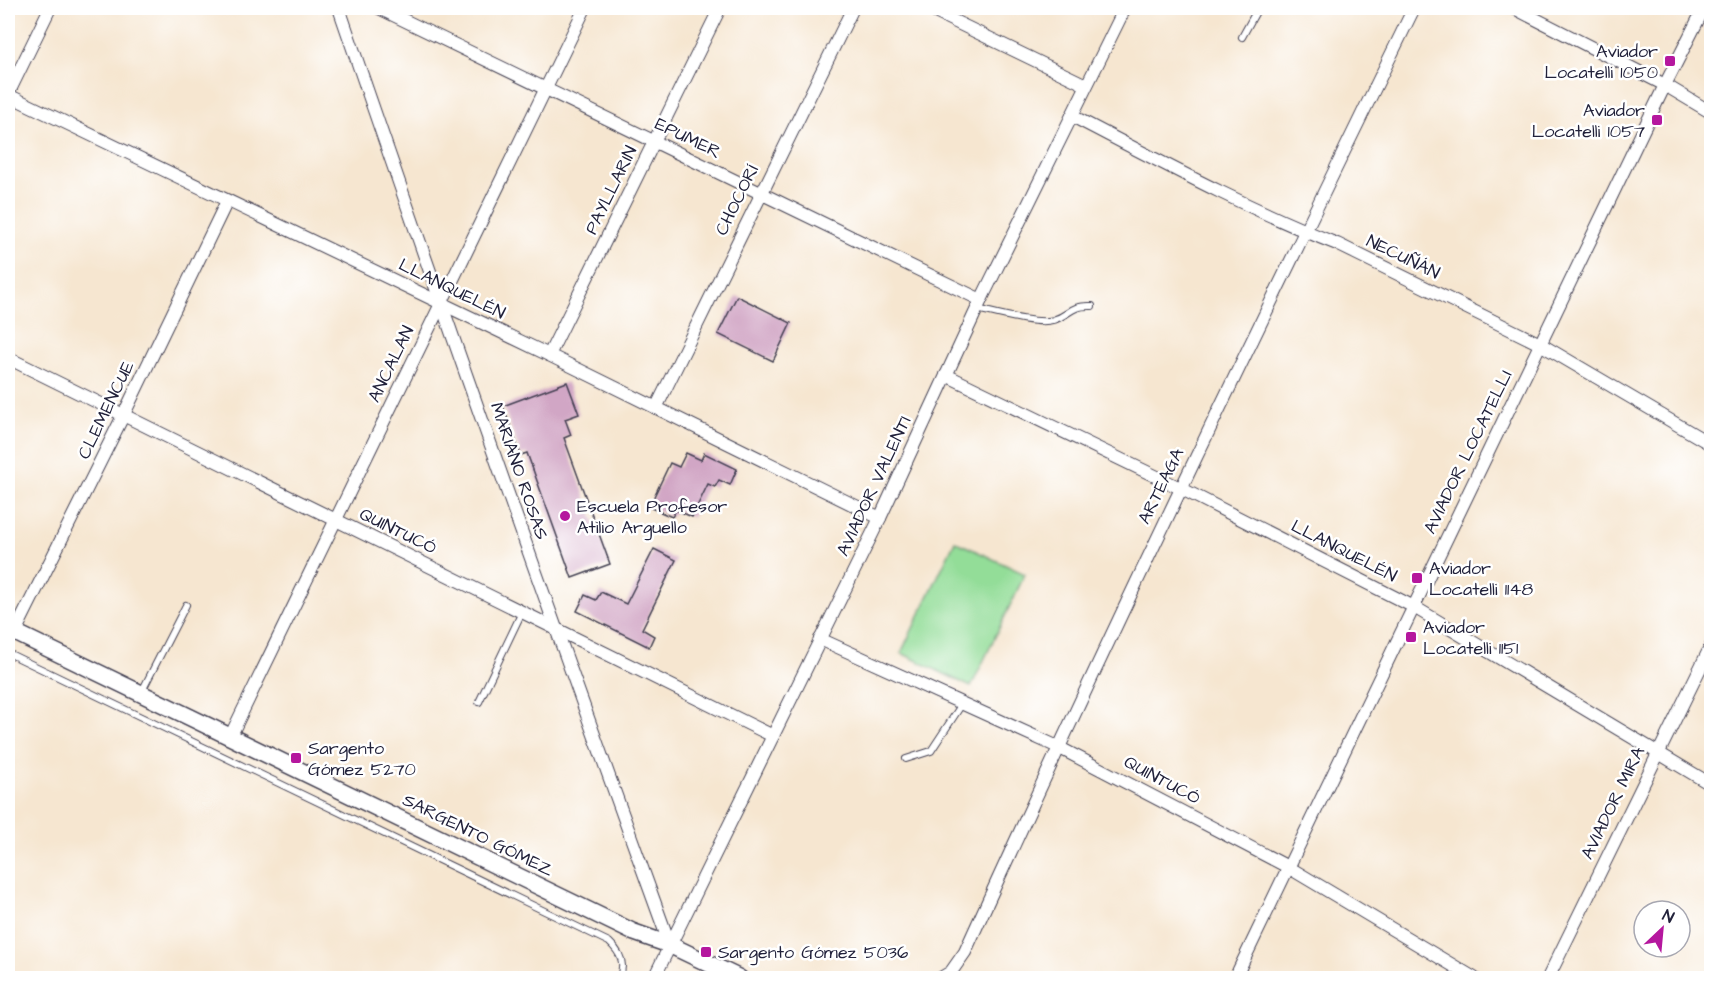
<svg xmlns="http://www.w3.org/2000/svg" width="1719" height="986" viewBox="0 0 1719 986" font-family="'Architects Daughter',sans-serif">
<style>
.green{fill:#93dd98;stroke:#5a806a;stroke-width:1.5}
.building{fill:#d1a6c5}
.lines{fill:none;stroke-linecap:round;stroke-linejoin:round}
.service-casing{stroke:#423f51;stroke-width:8}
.minor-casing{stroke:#423f51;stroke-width:14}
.secondary-casing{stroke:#423f51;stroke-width:19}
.service{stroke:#fff;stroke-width:6}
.minor{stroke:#fff;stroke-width:12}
.secondary{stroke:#fff;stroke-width:16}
.poi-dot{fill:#b5179e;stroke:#fff;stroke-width:2}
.labels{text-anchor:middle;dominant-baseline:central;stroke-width:5;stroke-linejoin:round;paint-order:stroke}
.poi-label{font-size:18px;fill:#22223b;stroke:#fff;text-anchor:start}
.street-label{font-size:18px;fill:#22223b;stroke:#fff}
</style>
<rect width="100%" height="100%" fill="#fff"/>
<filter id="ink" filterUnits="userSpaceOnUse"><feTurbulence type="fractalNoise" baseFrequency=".0167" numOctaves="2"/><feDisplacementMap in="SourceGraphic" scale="12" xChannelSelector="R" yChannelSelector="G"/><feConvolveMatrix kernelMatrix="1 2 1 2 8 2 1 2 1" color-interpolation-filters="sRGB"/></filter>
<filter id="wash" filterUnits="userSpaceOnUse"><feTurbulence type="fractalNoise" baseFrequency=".008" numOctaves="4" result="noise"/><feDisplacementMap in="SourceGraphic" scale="24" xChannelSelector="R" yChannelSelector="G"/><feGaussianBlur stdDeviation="1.35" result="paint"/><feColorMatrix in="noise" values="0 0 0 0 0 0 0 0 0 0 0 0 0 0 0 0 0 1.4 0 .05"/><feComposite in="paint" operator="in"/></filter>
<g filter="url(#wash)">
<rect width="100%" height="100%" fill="#f6e6d0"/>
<!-- green -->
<polygon class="green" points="955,541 1025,574 971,687 901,653"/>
<g id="blocks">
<!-- building -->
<g class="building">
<polygon points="737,296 791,323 773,361 718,334"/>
<polygon points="567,382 579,414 565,419 571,435 564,438 610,564 572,578 527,453 521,455 503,406"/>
<polygon points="686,453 701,460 704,453 737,469 730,485 719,480 715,487 708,484 692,517 676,510 672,517 649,507 670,463 679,467"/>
<polygon points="654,549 676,560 642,629 654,636 649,647 577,611 585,595 596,600 601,592 626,604"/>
</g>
</g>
</g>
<g filter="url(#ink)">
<use href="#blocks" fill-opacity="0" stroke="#423f51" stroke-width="1.5"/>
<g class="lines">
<!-- service casing -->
<g class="service-casing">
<g id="service">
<polyline points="1242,37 1258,8"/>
<path d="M977 309C995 313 1037 325 1053 320 1071 315 1069 305 1092 306"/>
<path d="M8 653 609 942C621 953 626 964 619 978"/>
<polyline points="141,693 186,605"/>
<polyline points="479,702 522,612"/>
<polyline points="906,759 931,751 962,704"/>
</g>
</g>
<!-- minor casing -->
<g class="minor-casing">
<g id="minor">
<path d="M339 8C446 321 557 634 670 945"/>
<polyline points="379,8 981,300"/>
<polyline points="927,8 1086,85"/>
<polyline points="1514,8 1665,85 1712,113"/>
<polyline points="8,94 50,8"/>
<polyline points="8,95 549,355 880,518"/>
<path d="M1072 116C1159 161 1246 208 1337 244L1540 344 1712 445"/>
<polyline points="549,355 720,8"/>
<polyline points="8,358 773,736"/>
<polyline points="946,375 1180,488 1414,607 1712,785"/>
<polyline points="656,408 853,8"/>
<polyline points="15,632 124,414 227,201"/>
<polyline points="820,639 1058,747 1288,867 1474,978"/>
<polyline points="230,737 585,8"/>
<polyline points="654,978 880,518 981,300 1125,8"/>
<path d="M941 978 951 972 965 952C1109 634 1261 321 1414 8"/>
<polyline points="1235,978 1665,85 1704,8"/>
<polyline points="1548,978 1712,644"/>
</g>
</g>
<!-- secondary casing -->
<g class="secondary-casing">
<polyline id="secondary" points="8,629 633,932 670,945 739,978"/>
</g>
<!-- service -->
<use href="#service" class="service"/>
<!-- minor -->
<use href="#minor" class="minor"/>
<!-- secondary -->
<use href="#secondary" class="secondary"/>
</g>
</g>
<!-- markers -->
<g class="poi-dot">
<rect x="1664" y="55" width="12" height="12" rx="3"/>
<rect x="1651" y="114" width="12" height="12" rx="3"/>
<circle cx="565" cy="516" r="6"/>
<rect x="1411" y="572" width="12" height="12" rx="3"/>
<rect x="1405" y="631" width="12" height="12" rx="3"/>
<rect x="290" y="752" width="12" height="12" rx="3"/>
<rect x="700" y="946" width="12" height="12" rx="3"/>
</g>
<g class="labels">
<!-- poi labels -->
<g class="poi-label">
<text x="1658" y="51" text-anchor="end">Aviador<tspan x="1658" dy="21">Locatelli 1050</tspan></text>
<text x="1645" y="110" text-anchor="end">Aviador<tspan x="1645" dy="21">Locatelli 1057</tspan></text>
<text x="577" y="506">Escuela Profesor<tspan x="577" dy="21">Atilio Arguello</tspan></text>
<text x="1429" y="568">Aviador<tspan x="1429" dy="21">Locatelli 1148</tspan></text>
<text x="1423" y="627">Aviador<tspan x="1423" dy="21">Locatelli 1151</tspan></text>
<text x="308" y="748">Sargento<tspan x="308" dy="21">Gómez 5270</tspan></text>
<text x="718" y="952">Sargento Gómez 5036</text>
</g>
<!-- street labels -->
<g class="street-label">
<text transform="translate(688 138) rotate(26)">EPUMER</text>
<text transform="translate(611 190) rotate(-64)">PAYLLARIN</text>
<text transform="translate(737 200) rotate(-64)">CHOCORÍ</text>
<text transform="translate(1403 257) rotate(26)">NECUÑÁN</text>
<text transform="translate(452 289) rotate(26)">LLANQUELÉN</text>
<text transform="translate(391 364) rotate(-64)">ANCALAN</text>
<text transform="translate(106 410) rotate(-64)">CLEMENCUE</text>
<text transform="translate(1468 452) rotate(-64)">AVIADOR LOCATELLI</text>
<text transform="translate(519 471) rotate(71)">MARIANO ROSAS</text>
<text transform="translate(874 486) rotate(-65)">AVIADOR VALENTI</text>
<text transform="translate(1161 486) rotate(-64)">ARTEAGA</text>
<text transform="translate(398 531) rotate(26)">QUINTUCÓ</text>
<text transform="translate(1344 551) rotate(27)">LLANQUELÉN</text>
<text transform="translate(1162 780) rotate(28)">QUINTUCÓ</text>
<text transform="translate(1613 803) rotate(-64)">AVIADOR MIRA</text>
<text transform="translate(478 835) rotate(26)">SARGENTO GÓMEZ</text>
</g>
</g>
<!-- margin -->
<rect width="1719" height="986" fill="none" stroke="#fff" stroke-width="30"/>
<!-- north arrow -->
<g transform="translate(1662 929) rotate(26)"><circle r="28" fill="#ffffff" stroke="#a7a7b1" stroke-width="1.5"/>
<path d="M0-4.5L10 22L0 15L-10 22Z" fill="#b5179e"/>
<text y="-9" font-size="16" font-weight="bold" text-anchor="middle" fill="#22223b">N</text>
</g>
</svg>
